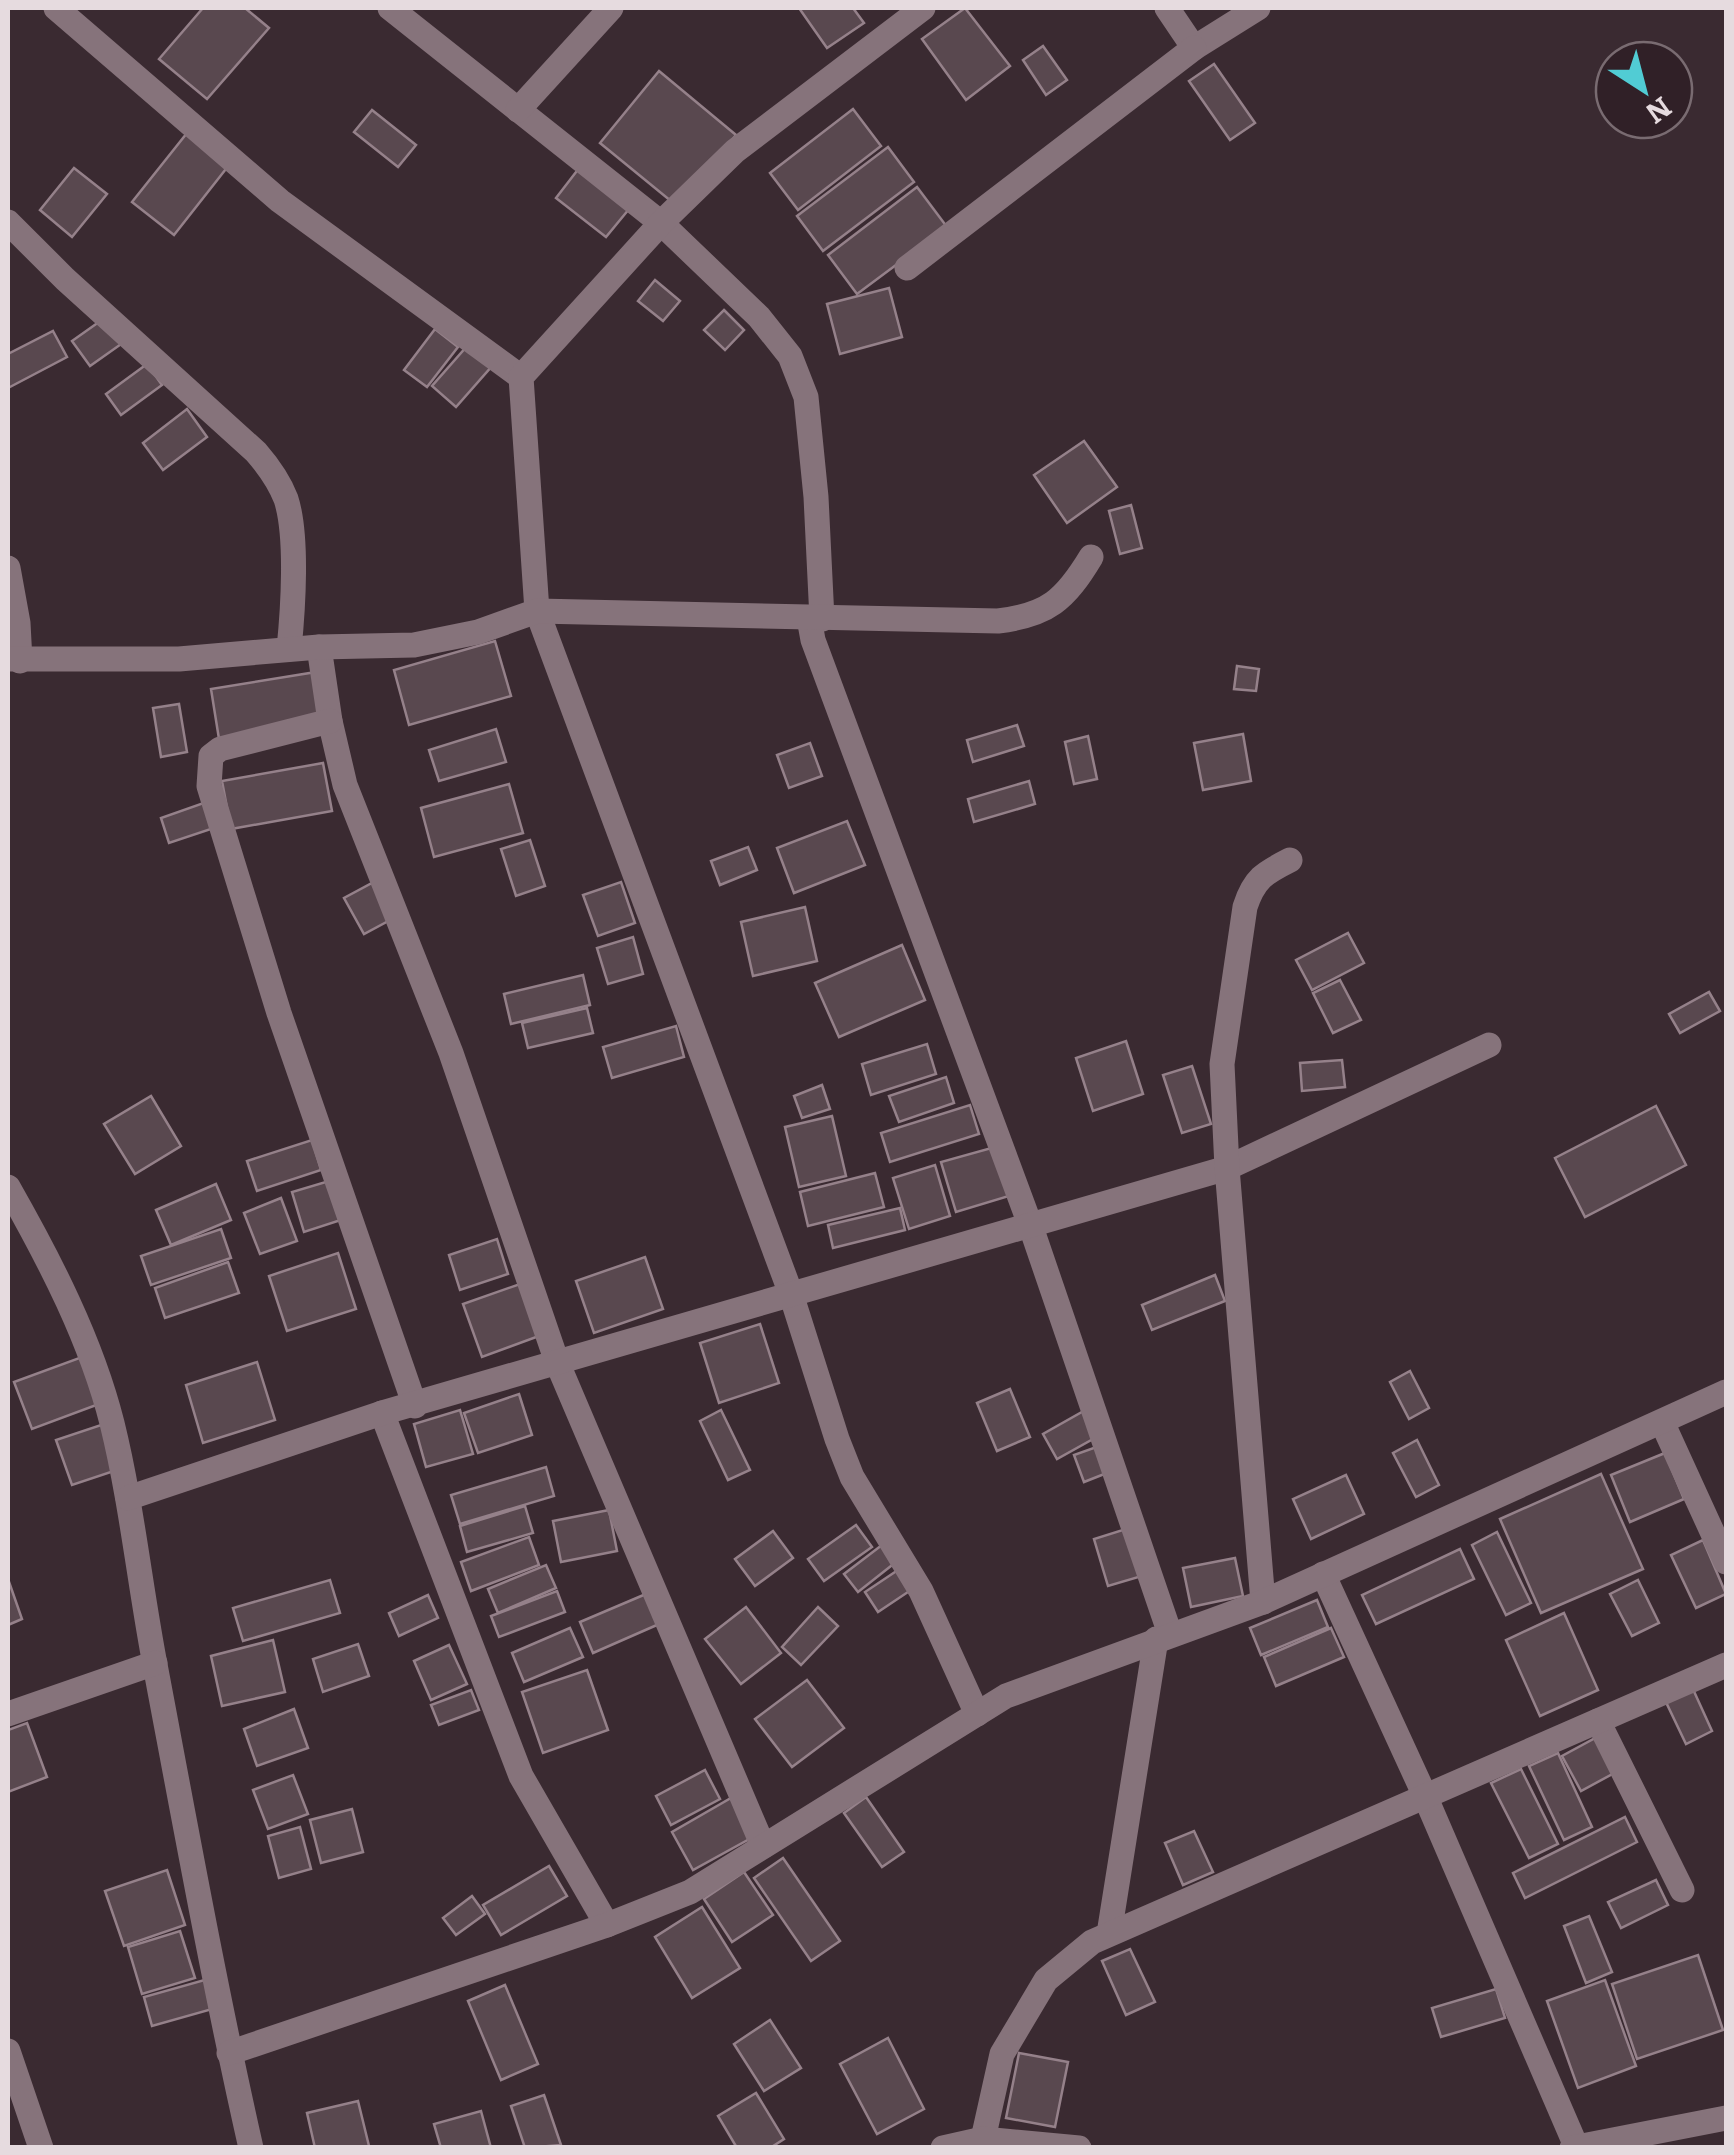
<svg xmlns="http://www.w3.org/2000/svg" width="1734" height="2155" viewBox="0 0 1734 2155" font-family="Literata,serif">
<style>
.building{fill:#59484f;stroke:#95818a;stroke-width:2.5}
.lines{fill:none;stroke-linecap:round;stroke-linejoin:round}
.street{stroke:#86737b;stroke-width:25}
</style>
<rect width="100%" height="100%" fill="#3a2a31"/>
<!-- building -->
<g class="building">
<polygon points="203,8 245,8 269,28 207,99 159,59"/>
<polygon points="799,8 853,8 864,23 827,48"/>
<polygon points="965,8 1010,66 966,100 922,39"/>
<polygon points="1043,46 1067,80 1046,95 1023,60"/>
<polygon points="1214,64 1255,123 1230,140 1189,81"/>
<polygon points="659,71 736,135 677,206 600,143"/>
<polygon points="853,109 881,146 798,210 770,173"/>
<polygon points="372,110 416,145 398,167 354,132"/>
<polygon points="191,128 233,160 174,235 132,202"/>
<polygon points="888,147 914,182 823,251 797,216"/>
<polygon points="583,163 634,203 606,237 556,198"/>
<polygon points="74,168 107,194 72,237 40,210"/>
<polygon points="917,187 947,227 857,294 828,255"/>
<polygon points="655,280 680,301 663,321 638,301"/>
<polygon points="889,288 902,337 840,354 827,304"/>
<polygon points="724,310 744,330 725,350 704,330"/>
<polygon points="106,317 124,342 90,366 72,341"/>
<polygon points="435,329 458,347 427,387 404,370"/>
<polygon points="53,331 67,357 8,388 8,354"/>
<polygon points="468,345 492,366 456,407 432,386"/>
<polygon points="147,364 162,385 121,415 106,394"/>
<polygon points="187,409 207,437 163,470 143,443"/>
<polygon points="1084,441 1117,487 1067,523 1034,475"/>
<polygon points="1131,505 1142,548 1120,554 1109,511"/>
<polygon points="495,641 511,696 409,725 394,670"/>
<polygon points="1237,666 1259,669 1256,691 1234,689"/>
<polygon points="316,672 324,722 219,739 211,689"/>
<polygon points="179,704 187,752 161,757 153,708"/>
<polygon points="1017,725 1024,746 973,762 967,740"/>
<polygon points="496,729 506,762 439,781 429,750"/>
<polygon points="1243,734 1251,781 1203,790 1194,743"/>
<polygon points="1088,736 1097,779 1074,784 1065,742"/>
<polygon points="810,743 822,776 789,788 777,755"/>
<polygon points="323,763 332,811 231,829 222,781"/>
<polygon points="1029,781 1035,804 974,822 968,799"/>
<polygon points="509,784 523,833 434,857 421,808"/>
<polygon points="212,800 220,826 169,843 161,818"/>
<polygon points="847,821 865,865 794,893 777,848"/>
<polygon points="530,840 545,886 516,896 501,849"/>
<polygon points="748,847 757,870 720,885 711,861"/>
<polygon points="621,882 635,923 598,936 583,895"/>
<polygon points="372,883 392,919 364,934 344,898"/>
<polygon points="805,907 817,961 753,976 741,922"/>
<polygon points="1348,933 1364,963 1312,990 1296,960"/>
<polygon points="633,937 643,974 608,984 597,948"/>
<polygon points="902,945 925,1000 839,1037 815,983"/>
<polygon points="583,975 590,1005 511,1024 504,994"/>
<polygon points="1340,980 1361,1020 1333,1033 1313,993"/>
<polygon points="1709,992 1720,1011 1680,1033 1669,1014"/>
<polygon points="587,1008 593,1033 528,1048 522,1023"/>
<polygon points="676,1026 684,1057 612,1078 603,1047"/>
<polygon points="1126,1041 1143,1094 1093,1111 1076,1058"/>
<polygon points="927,1044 936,1074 871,1095 862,1064"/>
<polygon points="1342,1060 1345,1087 1302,1091 1300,1063"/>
<polygon points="1192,1066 1211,1124 1182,1133 1163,1075"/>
<polygon points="946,1077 954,1103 899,1122 889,1096"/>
<polygon points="822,1085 830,1109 802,1118 794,1096"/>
<polygon points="151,1096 181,1146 135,1174 104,1124"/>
<polygon points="970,1105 979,1134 890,1162 881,1133"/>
<polygon points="1656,1106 1686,1165 1585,1217 1555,1158"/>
<polygon points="832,1116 846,1176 799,1187 785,1127"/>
<polygon points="312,1140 321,1170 257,1191 247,1161"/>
<polygon points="995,1147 1009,1196 956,1212 941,1162"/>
<polygon points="935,1165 950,1216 909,1229 893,1178"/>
<polygon points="875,1173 884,1207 808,1226 800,1192"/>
<polygon points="329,1181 341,1220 304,1232 292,1192"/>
<polygon points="216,1184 231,1220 171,1245 156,1210"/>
<polygon points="281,1198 297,1241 260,1254 244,1213"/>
<polygon points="900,1208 905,1230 833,1248 828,1225"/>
<polygon points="221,1229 231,1258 151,1285 141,1256"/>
<polygon points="497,1239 508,1274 460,1290 449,1255"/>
<polygon points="338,1253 356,1309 287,1331 269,1276"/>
<polygon points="645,1257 663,1309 594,1333 576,1281"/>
<polygon points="228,1262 239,1293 165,1318 155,1288"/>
<polygon points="1215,1275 1225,1301 1152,1330 1142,1305"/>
<polygon points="520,1284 539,1336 482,1357 463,1304"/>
<polygon points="760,1324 779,1383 719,1403 700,1343"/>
<polygon points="82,1357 99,1404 32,1429 14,1382"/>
<polygon points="257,1362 275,1420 203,1443 186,1385"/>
<polygon points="1410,1371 1429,1408 1409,1419 1390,1382"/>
<polygon points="1010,1389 1030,1437 997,1451 977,1403"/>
<polygon points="519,1394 532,1435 478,1453 464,1413"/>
<polygon points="1089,1408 1102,1434 1057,1459 1043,1434"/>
<polygon points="460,1410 473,1454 426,1467 414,1424"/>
<polygon points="721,1410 750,1470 728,1480 700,1421"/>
<polygon points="104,1424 120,1469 72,1485 56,1440"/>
<polygon points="1417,1440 1439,1485 1416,1497 1393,1453"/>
<polygon points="1102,1445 1112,1471 1084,1482 1074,1455"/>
<polygon points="1665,1453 1684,1499 1630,1522 1611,1475"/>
<polygon points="546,1467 554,1496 460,1524 451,1495"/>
<polygon points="1601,1474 1643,1569 1541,1613 1500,1519"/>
<polygon points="1346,1475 1364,1514 1311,1539 1293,1499"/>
<polygon points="525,1506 533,1533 467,1552 460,1526"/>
<polygon points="609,1510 617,1551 561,1562 553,1521"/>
<polygon points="856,1525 872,1547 824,1581 808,1559"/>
<polygon points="1129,1528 1142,1576 1108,1586 1094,1539"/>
<polygon points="773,1531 793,1558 755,1586 735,1559"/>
<polygon points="1497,1532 1531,1603 1506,1615 1472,1545"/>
<polygon points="529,1537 539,1565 471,1591 461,1562"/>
<polygon points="1703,1540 1726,1594 1696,1608 1671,1555"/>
<polygon points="882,1545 896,1562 858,1592 844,1574"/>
<polygon points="1460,1549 1474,1579 1376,1624 1362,1595"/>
<polygon points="1235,1558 1243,1596 1191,1607 1183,1568"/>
<polygon points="546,1565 556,1588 498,1613 488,1589"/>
<polygon points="901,1568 914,1588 878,1612 865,1592"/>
<polygon points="8,1579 22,1619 8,1625"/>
<polygon points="330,1580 340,1613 243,1641 233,1608"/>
<polygon points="1638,1580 1659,1623 1632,1636 1610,1594"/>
<polygon points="557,1591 565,1612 499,1637 491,1616"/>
<polygon points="653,1591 666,1621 593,1653 580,1622"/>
<polygon points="428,1595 438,1618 399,1636 389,1613"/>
<polygon points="1317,1600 1328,1627 1261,1655 1250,1628"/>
<polygon points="746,1607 781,1653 741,1684 705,1639"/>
<polygon points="818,1607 838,1626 801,1665 782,1647"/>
<polygon points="1564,1613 1598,1690 1540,1716 1506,1640"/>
<polygon points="570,1628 583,1657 524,1682 512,1653"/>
<polygon points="1331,1628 1344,1657 1276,1686 1264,1657"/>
<polygon points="273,1640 285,1692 222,1706 211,1656"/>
<polygon points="358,1644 369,1676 323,1692 313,1659"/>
<polygon points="449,1645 467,1684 431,1700 414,1661"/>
<polygon points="587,1670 608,1730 543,1753 522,1692"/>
<polygon points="807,1680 844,1728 792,1767 755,1719"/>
<polygon points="1692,1687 1712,1731 1686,1744 1665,1700"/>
<polygon points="471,1690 479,1710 439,1725 431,1705"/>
<polygon points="294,1709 308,1748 257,1766 244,1729"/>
<polygon points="27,1723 47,1777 8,1792 8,1730"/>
<polygon points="1599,1736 1618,1771 1581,1791 1562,1756"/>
<polygon points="1558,1753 1592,1827 1564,1840 1529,1766"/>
<polygon points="1521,1769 1558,1844 1529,1858 1491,1783"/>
<polygon points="705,1770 720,1799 671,1825 656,1796"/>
<polygon points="293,1775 308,1814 268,1829 253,1790"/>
<polygon points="866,1797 904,1852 882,1867 844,1813"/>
<polygon points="731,1798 753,1837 693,1870 672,1832"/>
<polygon points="352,1809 363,1852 321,1863 310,1820"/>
<polygon points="1625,1817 1637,1842 1525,1898 1513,1873"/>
<polygon points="300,1827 311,1869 279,1878 268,1836"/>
<polygon points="1194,1831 1213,1872 1183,1885 1165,1843"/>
<polygon points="783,1858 840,1941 811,1961 754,1878"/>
<polygon points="549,1866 567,1896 501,1935 483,1905"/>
<polygon points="167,1870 185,1925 124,1946 105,1891"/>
<polygon points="744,1872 773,1915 732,1942 704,1899"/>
<polygon points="1656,1880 1668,1905 1621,1928 1608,1902"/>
<polygon points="472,1896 485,1914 456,1935 443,1918"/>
<polygon points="702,1907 740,1968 692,1998 655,1937"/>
<polygon points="1589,1916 1612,1972 1586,1983 1564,1926"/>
<polygon points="180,1931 195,1978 142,1994 128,1947"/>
<polygon points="1130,1949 1155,2002 1126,2015 1102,1961"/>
<polygon points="1698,1955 1723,2030 1637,2059 1612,1984"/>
<polygon points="208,1979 216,2008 152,2026 144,1997"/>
<polygon points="1605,1980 1636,2066 1578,2088 1547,2001"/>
<polygon points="505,1985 538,2064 501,2080 468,2001"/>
<polygon points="1496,1989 1505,2018 1441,2037 1432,2008"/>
<polygon points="770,2020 801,2068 764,2091 734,2044"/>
<polygon points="888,2038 924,2109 877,2134 840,2064"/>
<polygon points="1019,2053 1068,2062 1055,2127 1006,2118"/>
<polygon points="756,2093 784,2139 770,2148 737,2148 718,2116"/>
<polygon points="544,2095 561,2145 525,2148 511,2106"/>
<polygon points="358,2101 369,2146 315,2148 307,2113"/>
<polygon points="481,2111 491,2148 441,2148 434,2124"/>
</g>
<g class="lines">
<!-- street -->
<g class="street">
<polyline points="56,8 280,201 521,377"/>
<polyline points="390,8 661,223 759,317 790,356 806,397 816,497 822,619"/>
<polyline points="923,8 735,151 661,223 521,377 537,611 791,1294 837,1439 852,1477 921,1591 977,1714"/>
<polyline points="1167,8 1194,48 1258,8"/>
<polyline points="518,110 611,8"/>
<path d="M8 222 65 279 256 452C269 467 279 481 286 499 298 536 293 610 289 649"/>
<polyline points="907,268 1194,48"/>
<polyline points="8,568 18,623 20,661"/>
<polyline points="809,618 813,640 1031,1227 1170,1634"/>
<polyline points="319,647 330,721 345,785 451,1053 557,1362 763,1846"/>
<path d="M8 659H179L319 647 414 645 478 632 537 611 998 621C1048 615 1065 600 1091 557"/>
<polyline points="330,721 220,749 211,756 209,786 279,1013 415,1406"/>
<path d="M8 1187C50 1261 91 1340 112 1423 132 1504 140 1588 156 1670 186 1829 215 1989 251 2148"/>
<polyline points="382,1413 521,1776 607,1925"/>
<polyline points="1662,1422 1726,1562"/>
<polyline points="128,1498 382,1413 1227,1168 1489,1045"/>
<polyline points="1323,1574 1425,1796 1576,2146"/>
<path d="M1263 1602 1227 1168 1222 1064 1245 907C1254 879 1264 873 1290 860"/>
<polyline points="8,1714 155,1663"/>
<polyline points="1598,1721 1682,1890"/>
<polyline points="1109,1934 1156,1639"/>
<polyline points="8,2051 41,2148"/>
<polyline points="229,2053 607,1925 690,1892 1006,1696 1263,1602 1726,1392"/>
<polyline points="983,2139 1002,2054 1046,1980 1092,1942 1726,1665"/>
<polyline points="943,2148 983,2139 1079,2148"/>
<polyline points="1572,2148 1726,2118"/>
</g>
</g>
<!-- border -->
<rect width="1734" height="2155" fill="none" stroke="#e6dbdf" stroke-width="20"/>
<!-- north arrow -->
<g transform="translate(1644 90) rotate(144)"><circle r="48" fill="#302027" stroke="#796b71" stroke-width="2.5"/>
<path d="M0-8L18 38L0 25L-18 38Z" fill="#51ccd4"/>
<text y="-15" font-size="28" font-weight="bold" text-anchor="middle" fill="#e6dbdf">N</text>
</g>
</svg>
